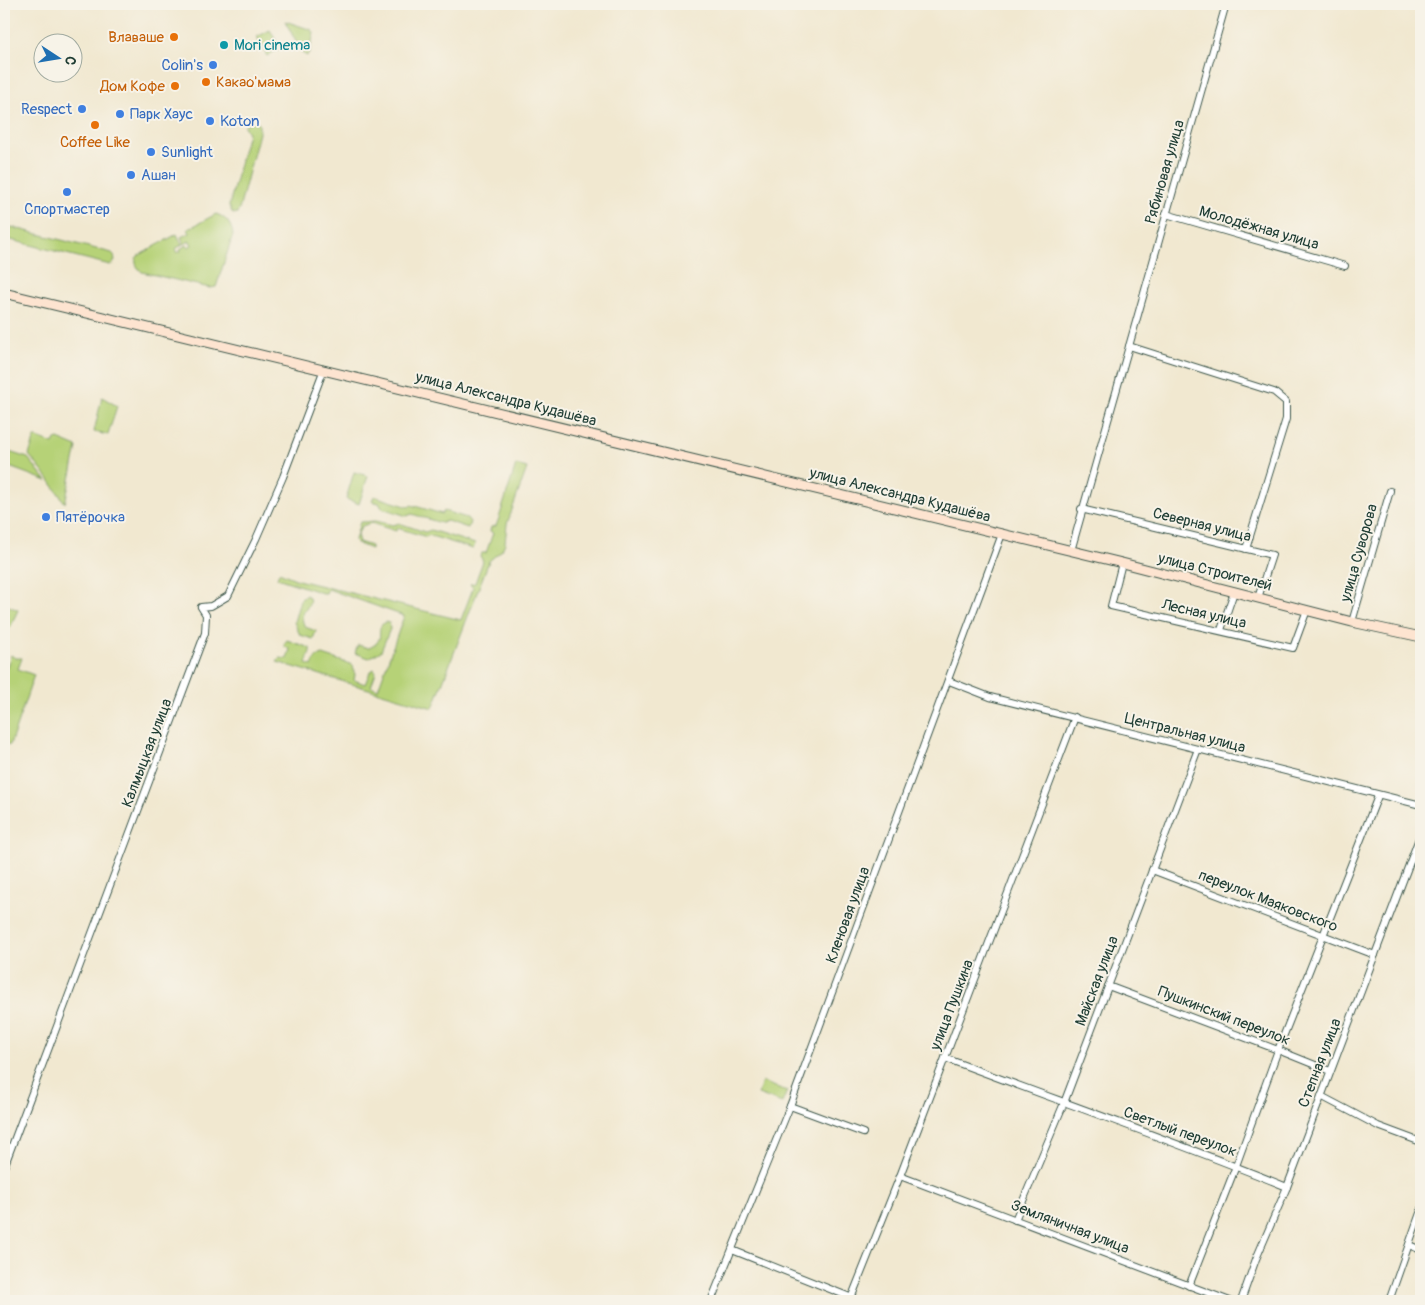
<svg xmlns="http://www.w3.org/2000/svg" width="1425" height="1305" viewBox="0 0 1425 1305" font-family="Pangolin,sans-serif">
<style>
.green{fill:#b6d277;stroke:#6a8856}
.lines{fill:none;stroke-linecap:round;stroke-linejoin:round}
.minor-casing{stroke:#3e574b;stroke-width:8}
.secondary-casing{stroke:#3e574b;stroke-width:11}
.minor{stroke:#fff;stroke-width:6}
.secondary{stroke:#fde4d0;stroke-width:9}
.food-dot{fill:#e8710a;stroke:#f7f3e8;stroke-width:2}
.culture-dot{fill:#0f9aa8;stroke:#f7f3e8;stroke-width:2}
.shop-dot{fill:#3f7fe0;stroke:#f7f3e8;stroke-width:2}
.labels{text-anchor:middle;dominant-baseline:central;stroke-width:4;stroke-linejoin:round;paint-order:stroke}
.food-label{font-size:15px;fill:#c56008;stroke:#f7f3e8;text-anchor:end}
.culture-label{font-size:15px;fill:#0d838f;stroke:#f7f3e8;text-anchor:start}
.shop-label{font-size:15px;fill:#366cbe;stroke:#f7f3e8;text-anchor:start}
.street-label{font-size:15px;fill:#1f3d34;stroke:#f7f3e8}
</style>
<rect width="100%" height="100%" fill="#f7f3e8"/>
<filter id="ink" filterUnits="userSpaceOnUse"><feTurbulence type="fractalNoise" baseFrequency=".02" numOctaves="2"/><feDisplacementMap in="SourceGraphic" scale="10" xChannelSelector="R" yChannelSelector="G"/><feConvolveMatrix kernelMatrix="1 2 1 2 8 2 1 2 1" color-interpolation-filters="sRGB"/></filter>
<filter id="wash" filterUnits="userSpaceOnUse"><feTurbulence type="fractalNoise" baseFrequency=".0096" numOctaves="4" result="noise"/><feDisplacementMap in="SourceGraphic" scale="20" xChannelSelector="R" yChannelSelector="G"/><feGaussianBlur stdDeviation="1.12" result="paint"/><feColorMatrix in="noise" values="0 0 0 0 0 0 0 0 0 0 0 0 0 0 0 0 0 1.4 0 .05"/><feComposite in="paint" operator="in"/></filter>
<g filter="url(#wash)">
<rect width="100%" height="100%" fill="#f1e8d0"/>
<!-- green -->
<g class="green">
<polygon points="285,21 312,30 314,33 309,54 307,56 302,53"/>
<polygon points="270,30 280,48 267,56 257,37"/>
<polygon points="255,119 259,124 259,133 239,210 237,213 233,214 229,206 248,133 244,126"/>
<path d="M216 214C226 217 232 225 233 235L216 287 210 288 142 272C137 268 133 261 138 256L177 234 182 245 175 249 177 253 181 251 180 249 187 245 188 247 192 245 190 241 184 244 181 237 190 233 188 229Z"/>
<polygon points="7,226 112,253 114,255 115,260 113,264 110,265 7,239 4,237 4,227"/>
<polygon points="102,397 117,406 108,435 94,432"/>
<polygon points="35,437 53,444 55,440 58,439 77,447 65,503 47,477 29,455"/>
<polygon points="7,441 9,442 6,451 28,458 47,481 4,465 4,443 6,444"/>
<polygon points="516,465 527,468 507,524 505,543 502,550 489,561 433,708 277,662 280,658 287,659 290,649 285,647 284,644 287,640 310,648 310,652 306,664 312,666 316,657 323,655 353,665 355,675 354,680 365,684 370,672 374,669 376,672 371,686 378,689 404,616 328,589 326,593 322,593 277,578 279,572 298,580 461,620 473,588 470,584 475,583 483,561 480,556 482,553 486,553 493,533 490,531 491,527 496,526 499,518"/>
<polygon points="354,472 368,476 359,504 346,499"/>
<path d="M374 496 409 507 411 505C422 508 432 511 442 514L444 511 467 518 470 522 468 528 447 521 441 523 412 514 407 516 382 508 379 503 372 501Z"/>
<polygon points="376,521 393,525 399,523 425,532 431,530 475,544 473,549 428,535 427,537 397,528 396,531 371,523 362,526 357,535 359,542 371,546 371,549 356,543 355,540 360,522"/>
<path d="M306 595 309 597C313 610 296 609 305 627L316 631 313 639 300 635 294 622 300 600Z"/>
<polygon points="4,604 18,610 4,640"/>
<path d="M385 622 389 623 390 629 381 651 369 658 355 653 358 645 369 648C388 639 373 630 385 622Z"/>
<polygon points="11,655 15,658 22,658 18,669 34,675 10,745 4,743 4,674"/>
<polygon points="762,1082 787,1091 782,1103 758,1094"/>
</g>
</g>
<g filter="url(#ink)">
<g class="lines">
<!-- minor casing -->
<g class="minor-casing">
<g id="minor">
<polyline points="1166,214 1345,266"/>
<polyline points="1129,346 1274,392 1286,402 1286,419 1246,549"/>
<polyline points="1081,509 1272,555 1258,598"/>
<polyline points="1071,551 1226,4"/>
<polyline points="1122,563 1111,606 1293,648 1307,610"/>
<polyline points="1352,622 1390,491"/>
<polyline points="1221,630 1234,592"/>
<polyline points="949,681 990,697 1417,804"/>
<polyline points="1152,870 1375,955"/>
<polyline points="1108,986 1278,1050 1330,1071"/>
<path d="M945 1058C1059 1101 1174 1141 1287 1187"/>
<polyline points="1321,1096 1378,1126 1421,1142"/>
<polyline points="790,1106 863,1133"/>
<polyline points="4,1167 205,633 206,615 201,607 211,606 228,596 256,539 283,477 324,369"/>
<polyline points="900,1176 1230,1301"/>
<polyline points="1015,1220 1064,1103 1198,749"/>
<polyline points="1409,1245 1421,1250"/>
<polyline points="732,1250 860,1301"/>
<polyline points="1189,1286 1236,1166 1278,1050 1378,796"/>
<polyline points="711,1301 790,1106 1002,534"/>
<polyline points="850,1301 900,1176 1075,717"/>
<polyline points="1241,1301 1256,1259 1287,1187 1421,833"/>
<polyline points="1389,1301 1421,1210"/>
</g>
</g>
<!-- secondary casing -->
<g class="secondary-casing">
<polyline id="secondary" points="4,293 1122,563 1352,622 1421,637"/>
</g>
<!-- minor -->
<use href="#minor" class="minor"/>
<!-- secondary -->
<use href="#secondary" class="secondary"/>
</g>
</g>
<!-- markers -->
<g class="food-dot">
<circle cx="174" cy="37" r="5"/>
<circle cx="206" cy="82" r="5"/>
<circle cx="175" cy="86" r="5"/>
<circle cx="95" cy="125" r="5"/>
</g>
<circle class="culture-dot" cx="224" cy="45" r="5"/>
<g class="shop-dot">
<circle cx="213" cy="65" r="5"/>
<circle cx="82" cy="109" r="5"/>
<circle cx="120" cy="114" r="5"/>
<circle cx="210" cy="121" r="5"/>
<circle cx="151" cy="152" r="5"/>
<circle cx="131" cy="175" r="5"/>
<circle cx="67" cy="192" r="5"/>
<circle cx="46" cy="517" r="5"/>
</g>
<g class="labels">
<!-- food labels -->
<g class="food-label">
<text x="164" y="37">Влаваше</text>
<text x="216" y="82" text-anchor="start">Какао'мама</text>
<text x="165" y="86">Дом Кофе</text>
<text x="95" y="142" text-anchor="middle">Coffee Like</text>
</g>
<!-- culture labels -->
<g class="culture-label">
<text x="234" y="45">Mori cinema</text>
</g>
<!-- shop labels -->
<g class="shop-label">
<text x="203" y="65" text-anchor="end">Colin's</text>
<text x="72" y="109" text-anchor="end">Respect</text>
<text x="130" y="114">Парк Хаус</text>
<text x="220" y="121">Koton</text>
<text x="161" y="152">Sunlight</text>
<text x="141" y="175">Ашан</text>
<text x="67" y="209" text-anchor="middle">Спортмастер</text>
<text x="56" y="517">Пятёрочка</text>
</g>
<!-- street labels -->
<g class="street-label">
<text transform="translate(1165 172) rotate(-74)">Рябиновая улица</text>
<text transform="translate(1259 228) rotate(16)">Молодёжная улица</text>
<text transform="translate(506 399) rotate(14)">улица Александра Кудашёва</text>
<text transform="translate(900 495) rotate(14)">улица Александра Кудашёва</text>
<text transform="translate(1202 525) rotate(14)">Северная улица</text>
<text transform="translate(1359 553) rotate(-74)">улица Суворова</text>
<text transform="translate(1215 572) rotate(14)">улица Строителей</text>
<text transform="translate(1204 614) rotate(13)">Лесная улица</text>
<text transform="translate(1185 733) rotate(14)">Центральная улица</text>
<text transform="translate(147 753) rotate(-69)">Калмыцкая улица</text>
<text transform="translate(1268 901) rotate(21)">переулок Маяковского</text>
<text transform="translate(848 915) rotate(-70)">Кленовая улица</text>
<text transform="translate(1097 981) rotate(-69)">Майская улица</text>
<text transform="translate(952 1005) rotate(-69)">улица Пушкина</text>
<text transform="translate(1224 1016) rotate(21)">Пушкинский переулок</text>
<text transform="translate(1320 1063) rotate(-69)">Степная улица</text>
<text transform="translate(1180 1132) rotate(20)">Светлый переулок</text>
<text transform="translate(1070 1227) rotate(21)">Земляничная улица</text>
</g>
</g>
<!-- margin -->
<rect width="1425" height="1305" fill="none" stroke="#f7f3e8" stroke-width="20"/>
<!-- north arrow -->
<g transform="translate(58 58) rotate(102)"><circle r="24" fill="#f7f3e8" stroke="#a1aaa0"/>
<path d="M0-4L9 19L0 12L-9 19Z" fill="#1f6fb2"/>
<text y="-8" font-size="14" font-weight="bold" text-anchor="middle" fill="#1f3d34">С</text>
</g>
</svg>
